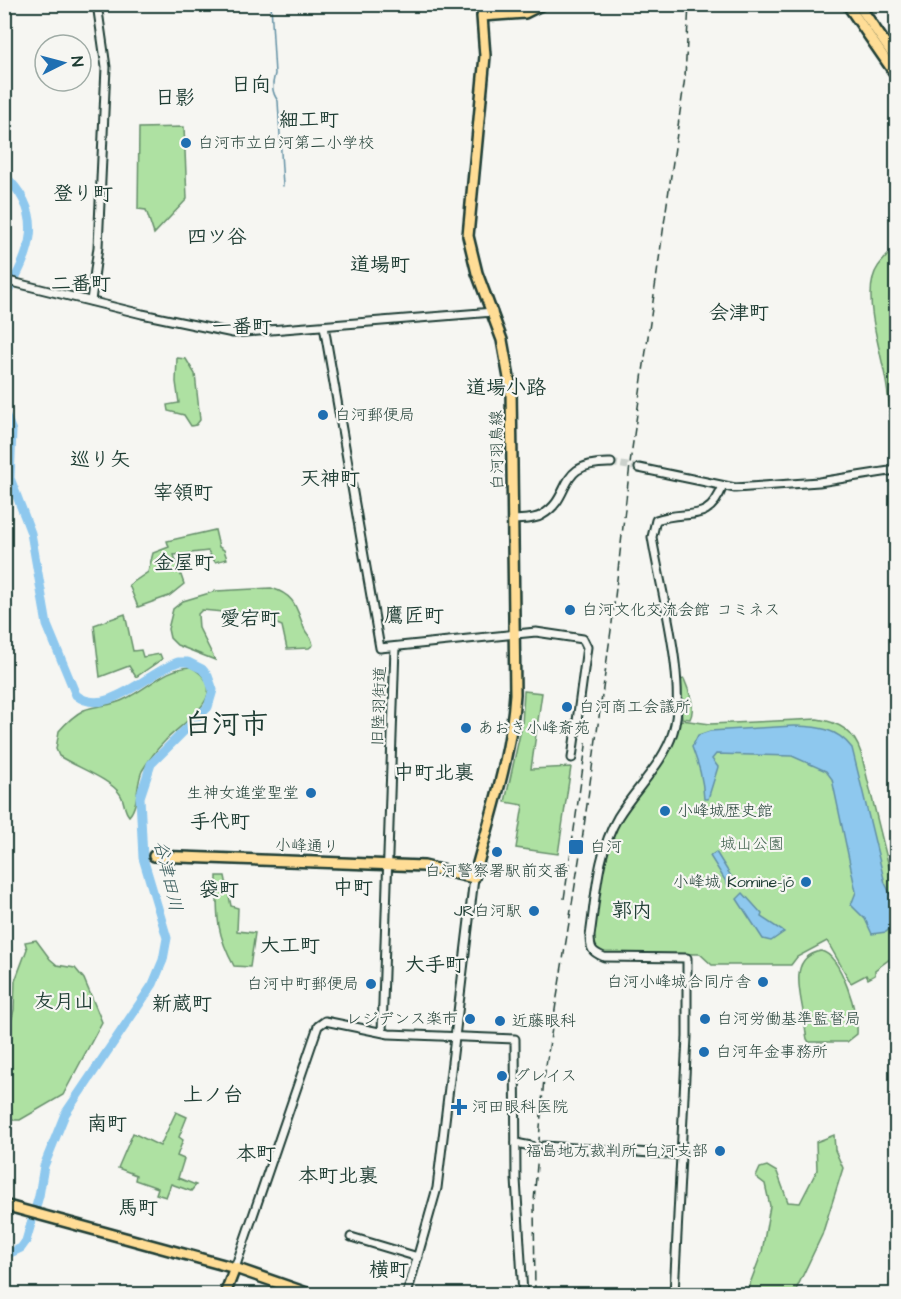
<svg xmlns="http://www.w3.org/2000/svg" width="901" height="1299" viewBox="0 0 901 1299" font-family="'Architects Daughter','Klee One',sans-serif">
<style>
.green{fill:#aee1a2;stroke:#668f6b;stroke-width:1.5}
.water{fill:#8ec8ee;stroke:#6290a4;stroke-width:1.5}
.lines{fill:none;stroke-linecap:round;stroke-linejoin:round}
.stream{stroke:#6290a4;stroke-width:1.5}
.river{stroke:#8ec8ee;stroke-width:9}
.tertiary-tunnel{stroke:#cbd1cc;stroke-width:7;stroke-dasharray:7 3.5;stroke-linecap:butt}
.tertiary-casing{stroke:#1f3d34;stroke-width:11}
.primary-casing{stroke:#1f3d34;stroke-width:14}
.trunk-casing{stroke:#1f3d34;stroke-width:14}
.tertiary{stroke:#f6f6f2;stroke-width:7}
.primary{stroke:#ffdd96;stroke-width:9}
.trunk{stroke:#ffdd96;stroke-width:9}
.rail{stroke:#1f3d34;stroke-width:1.5;stroke-dasharray:9 4.5;stroke-linecap:butt}
.poi-dot{fill:#1f6fb2;stroke:#f6f6f2;stroke-width:2}
.labels{text-anchor:middle;dominant-baseline:central;stroke-width:4.5;stroke-linejoin:round;paint-order:stroke}
.poi-label{font-size:16px;fill:#1f3d34;stroke:#f6f6f2;text-anchor:start}
.street-label{font-size:16px;fill:#1f3d34;stroke:#f6f6f2}
.park-label{font-size:16px;fill:#3c5e4a;stroke:#f6f6f2}
.water-label{font-size:18px;font-style:italic;fill:#355959;stroke:#f6f6f2}
.quarter-label{font-size:20px;font-weight:bold;fill:#1f3d34;stroke:#f6f6f2}
.town-label{font-size:28px;font-weight:bold;fill:#1f3d34;stroke:#f6f6f2}
</style>
<rect width="100%" height="100%" fill="#f6f6f2"/>
<filter id="ink" filterUnits="userSpaceOnUse"><feTurbulence type="fractalNoise" baseFrequency=".0167" numOctaves="2"/><feDisplacementMap in="SourceGraphic" scale="12" xChannelSelector="R" yChannelSelector="G"/><feConvolveMatrix kernelMatrix="1 2 1 2 8 2 1 2 1" color-interpolation-filters="sRGB"/></filter>
<g filter="url(#ink)">
<!-- green -->
<g class="green">
<polygon points="184,127 187,199 154,234 146,210 138,209 139,128"/>
<path d="M896 244V462L894 463C892 438 891 413 887 388 883 356 865 309 873 278 877 262 889 257 896 244Z"/>
<polygon points="177,358 186,359 195,374 200,420 196,425 191,426 184,415 168,411 167,405 179,403 176,382"/>
<polygon points="215,530 219,547 224,550 227,559 215,562 208,551 174,555 184,584 169,596 138,607 129,585 148,572 153,553 169,547 167,541"/>
<path d="M271 588C295 595 296 607 304 628 307 636 312 636 313 645L309 648 287 649 282 626 255 615 202 610 198 614 199 628 215 660 177 645 170 638 168 629 173 609 183 601 216 591Z"/>
<polygon points="125,614 133,651 141,650 143,657 160,654 162,659 136,677 129,666 100,677 94,625"/>
<path d="M191 667C236 693 182 722 165 741 157 749 148 761 142 771 136 784 139 805 129 816 123 809 125 801 120 794 110 779 76 767 59 756L56 749 59 731C66 723 74 715 84 710 98 705 112 706 125 699 149 688 165 668 191 667Z"/>
<path d="M684 679C689 691 696 707 690 719L682 718 679 680Z"/>
<polygon points="524,691 542,693 531,769 571,767 558,854 516,848 523,805 505,802 522,725"/>
<path d="M817 719C839 722 854 731 861 753L896 895V979L890 972V959L875 970V975L868 979 866 975 851 983 827 941 797 957 791 965H712L700 954 605 953 595 948 592 936 607 847 619 820 661 760 678 722 682 720 710 724Z"/>
<path d="M217 876H225L231 906 238 908 237 931 255 933 250 967 234 966C215 931 217 914 217 876Z"/>
<polygon points="36,940 50,959 57,965 75,968 84,979 102,1022 63,1095 20,1120 5,1120 5,1045 14,1010 15,981 27,949 25,942"/>
<path d="M821 951C841 955 859 1015 857 1034L847 1042H809L807 1039C805 1030 805 1020 803 1011 799 988 790 957 821 951Z"/>
<polygon points="176,1112 187,1117 179,1137 183,1140 177,1156 184,1159 178,1178 196,1185 191,1191 171,1184 166,1197 156,1194 158,1188 135,1180 136,1175 118,1168 133,1133 160,1146"/>
<polygon points="834,1135 835,1150 843,1168 822,1235 794,1294 746,1294 762,1252 770,1206 765,1184 756,1177 760,1168 767,1166 777,1172 788,1202 800,1203 817,1170 816,1142"/>
</g>
<!-- water -->
<g class="water">
<path d="M793 726C817 727 836 727 852 748L885 883 896 906V923L886 932 872 934 865 919 851 905 856 892 832 779 826 771 792 756 716 754 712 759 718 767 708 799H704C703 778 699 766 692 747L698 735 710 731Z"/>
<polygon points="716,852 734,881 728,885 710,856"/>
<polygon points="743,893 762,914 761,917 784,932 771,941 763,939 737,899"/>
</g>
<g class="lines">
<!-- stream -->
<path class="stream" d="M271 4 275 74C272 85 271 91 278 101L283 186"/>
<!-- river -->
<g class="river">
<path d="M4 175C47 215 31 253 4 297"/>
<path d="M4 411 12 431 10 478 31 533 47 625 76 695C105 719 149 672 178 662H188L202 669 208 676 213 690 208 707 151 764 140 797 143 858 167 938 163 960 153 984 65 1114 44 1166 39 1196 26 1241 21 1248 4 1256"/>
</g>
<!-- tertiary-tunnel -->
<polyline class="tertiary-tunnel" points="611,463 639,468"/>
<!-- tertiary casing -->
<g class="tertiary-casing">
<g id="tertiary">
<polyline points="480,4 482,16"/>
<polyline points="4,280 142,314 233,333 493,312"/>
<polyline points="91,301 98,247 106,67 97,4"/>
<polyline points="324,326 380,648 536,632 583,639 587,647 572,758"/>
<polyline points="639,468 735,488 819,482 896,470"/>
<path d="M514 520C523 519 534 520 542 515 575 496 554 462 611 463"/>
<polyline points="382,1032 395,647"/>
<polyline points="516,1143 531,1146"/>
<polyline points="544,1146 682,1155"/>
<polyline points="351,1237 418,1257"/>
<polyline points="235,1268 318,1026 325,1021 389,1034 515,1039 516,1179 523,1294"/>
<polyline points="407,1294 437,1188 474,878"/>
<path d="M674 1294 687 1037V958L604 957C592 952 590 949 590 936 596 896 597 853 618 817 635 789 664 763 673 732 688 685 660 588 652 537L656 520C689 509 708 525 723 486"/>
</g>
</g>
<!-- primary casing -->
<g class="primary-casing">
<g id="primary">
<path d="M154 856 424 866 474 878C490 817 511 757 515 694L511 389 502 340 477 273 468 236 485 56 482 16 525 13 543 4"/>
<polyline points="225,1294 235,1268"/>
</g>
</g>
<!-- trunk casing -->
<g class="trunk-casing">
<g id="trunk">
<polyline points="847,4 896,75"/>
<polyline points="858,4 896,59"/>
<polyline points="4,1205 235,1268 310,1294"/>
</g>
</g>
<!-- tertiary -->
<use href="#tertiary" class="tertiary"/>
<!-- primary -->
<use href="#primary" class="primary"/>
<!-- trunk -->
<use href="#trunk" class="trunk"/>
<!-- rail -->
<g class="rail">
<polyline points="564,899 587,739"/>
<polyline points="535,1294 534,1202 544,1078 581,848 612,623 631,456 685,77 689,4"/>
</g>
</g>
</g>
<!-- markers -->
<g class="poi-dot">
<circle cx="186" cy="143" r="6"/>
<circle cx="323" cy="415" r="6"/>
<circle cx="570" cy="610" r="6"/>
<circle cx="567" cy="707" r="6"/>
<circle cx="466" cy="728" r="6"/>
<circle cx="311" cy="793" r="6"/>
<circle cx="665" cy="811" r="6"/>
<rect x="568" y="839" width="16" height="16" rx="3"/>
<circle cx="497" cy="852" r="6"/>
<circle cx="806" cy="882" r="6"/>
<circle cx="534" cy="911" r="6"/>
<circle cx="763" cy="982" r="6"/>
<circle cx="371" cy="984" r="6"/>
<circle cx="470" cy="1019" r="6"/>
<circle cx="705" cy="1019" r="6"/>
<circle cx="500" cy="1021" r="6"/>
<circle cx="704" cy="1052" r="6"/>
<circle cx="502" cy="1076" r="6"/>
<path d="M456 1098h6v6h6v6h-6v6h-6v-6h-6v-6h6z"/>
<circle cx="720" cy="1151" r="6"/>
</g>
<g class="labels">
<!-- poi labels -->
<g class="poi-label">
<text x="198" y="143">白河市立白河第二小学校</text>
<text x="335" y="415">白河郵便局</text>
<text x="582" y="610">白河文化交流会館 コミネス</text>
<text x="579" y="707">白河商工会議所</text>
<text x="478" y="728">あおき小峰斎苑</text>
<text x="299" y="793" text-anchor="end">生神女進堂聖堂</text>
<text x="677" y="811">小峰城歴史館</text>
<text x="590" y="847">白河</text>
<text x="497" y="871" text-anchor="middle">白河警察署駅前交番</text>
<text x="794" y="882" text-anchor="end">小峰城 Komine-jō</text>
<text x="522" y="911" text-anchor="end">JR白河駅</text>
<text x="751" y="982" text-anchor="end">白河小峰城合同庁舎</text>
<text x="359" y="984" text-anchor="end">白河中町郵便局</text>
<text x="458" y="1019" text-anchor="end">レジデンス楽市</text>
<text x="717" y="1019">白河労働基準監督局</text>
<text x="512" y="1021">近藤眼科</text>
<text x="716" y="1052">白河年金事務所</text>
<text x="514" y="1076">グレイス</text>
<text x="472" y="1107">河田眼科医院</text>
<text x="708" y="1151" text-anchor="end">福島地方裁判所 白河支部</text>
</g>
<!-- street labels -->
<g class="street-label">
<text transform="translate(497 450) rotate(-91)">白河羽鳥線</text>
<text transform="translate(379 706) rotate(-88)">旧陸羽街道</text>
<text transform="translate(307 846) rotate(2)">小峰通り</text>
</g>
<!-- park labels -->
<g class="park-label">
<text x="752" y="844">城山公園</text>
</g>
<!-- water labels -->
<g class="water-label">
<text transform="translate(168 876) rotate(77)">谷津田川</text>
</g>
<!-- quarter labels -->
<g class="quarter-label">
<text x="251" y="85">日向</text>
<text x="175" y="98">日影</text>
<text x="309" y="120">細工町</text>
<text x="83" y="194">登り町</text>
<text x="217" y="237">四ツ谷</text>
<text x="380" y="265">道場町</text>
<text x="81" y="284">二番町</text>
<text x="739" y="313">会津町</text>
<text x="242" y="327">一番町</text>
<text x="506" y="388">道場小路</text>
<text x="100" y="460">巡り矢</text>
<text x="330" y="479">天神町</text>
<text x="183" y="493">宰領町</text>
<text x="184" y="563">金屋町</text>
<text x="414" y="616">鷹匠町</text>
<text x="250" y="619">愛宕町</text>
<text x="434" y="773">中町北裏</text>
<text x="220" y="822">手代町</text>
<text x="353" y="888">中町</text>
<text x="219" y="890">袋町</text>
<text x="632" y="911">郭内</text>
<text x="290" y="946">大工町</text>
<text x="435" y="965">大手町</text>
<text x="64" y="1002">友月山</text>
<text x="182" y="1004">新蔵町</text>
<text x="213" y="1095">上ノ台</text>
<text x="107" y="1124">南町</text>
<text x="256" y="1154">本町</text>
<text x="338" y="1176">本町北裏</text>
<text x="138" y="1208">馬町</text>
<text x="389" y="1270">横町</text>
</g>
<!-- town labels -->
<g class="town-label">
<text x="226" y="724">白河市</text>
</g>
</g>
<!-- margin -->
<rect width="901" height="1299" fill="none" stroke="#f6f6f2" stroke-width="24"/>
<rect x="12" y="12" width="877" height="1275" fill="none" stroke="#1f3d34" stroke-width="2" filter="url(#ink)"/>
<!-- north arrow -->
<g transform="translate(63 63) rotate(84)"><circle r="28" fill="#f6f6f2" stroke="#a0aca6" stroke-width="1.5"/>
<path d="M0-4.5L10 22L0 15L-10 22Z" fill="#1f6fb2"/>
<text y="-9" font-size="16" font-weight="bold" text-anchor="middle" fill="#1f3d34">N</text>
</g>
</svg>
